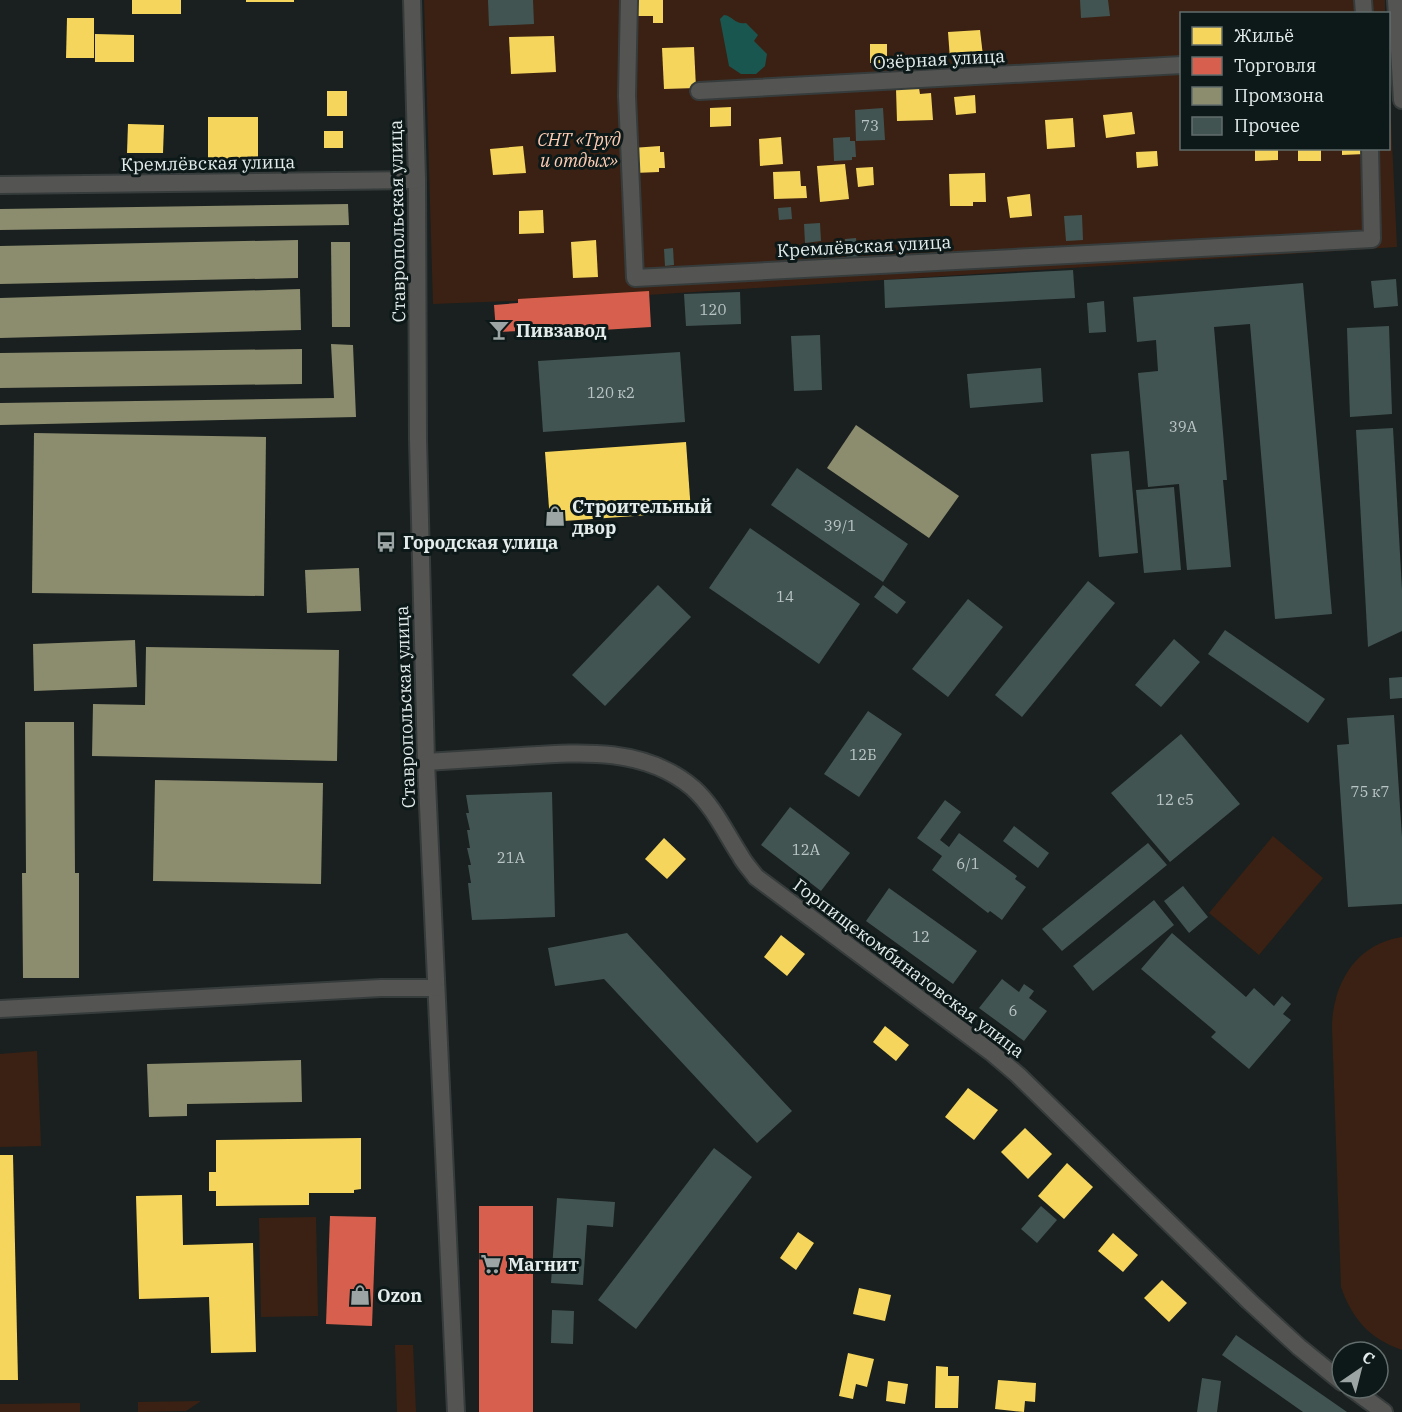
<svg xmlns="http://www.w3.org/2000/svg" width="1402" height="1412" viewBox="0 0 1402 1412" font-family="'IBM Plex Serif',serif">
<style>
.green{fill:#3b2113}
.water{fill:#1a5650}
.homes{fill:#f6d55c}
.shops{fill:#d6604d}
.industry{fill:#8c8c6e}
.building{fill:#415452}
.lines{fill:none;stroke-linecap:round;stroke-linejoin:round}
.street-casing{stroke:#363c3b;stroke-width:20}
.street{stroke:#545453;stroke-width:16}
.labels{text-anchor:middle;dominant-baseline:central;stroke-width:6;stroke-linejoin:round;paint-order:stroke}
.number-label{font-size:15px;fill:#bac6c5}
.street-label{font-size:18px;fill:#e3eceb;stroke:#0c1918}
.park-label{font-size:18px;font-style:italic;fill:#ffccb3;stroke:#0c1918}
.poi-label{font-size:18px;font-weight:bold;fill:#e3eceb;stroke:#0c1918;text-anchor:start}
</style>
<rect width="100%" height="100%" fill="#19201f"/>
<!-- green -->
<g class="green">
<polygon points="424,0 1385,0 1385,13 1182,14 1182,148 1388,148 1389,77 1397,247 616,297 433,304"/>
<polygon points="1273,836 1323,878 1259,955 1209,913"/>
<path d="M1402 937V1350C1370 1339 1352 1319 1341 1287L1332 1026C1333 983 1356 944 1402 937Z"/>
<polygon points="37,1051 41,1146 0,1147 0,1054"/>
<polygon points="316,1217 318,1316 261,1317 259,1218"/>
<polygon points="395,1345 413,1345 416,1412 397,1412"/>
<polygon points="201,1401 186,1411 138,1412 138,1402"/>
<polygon points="80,1403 80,1412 0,1412 0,1404"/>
</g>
<!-- water -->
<path class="water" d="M724 15C733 16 735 25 746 23L758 35 754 41 767 54 765 66 756 74H741L729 66 720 19Z"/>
<!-- homes -->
<g class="homes">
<rect x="132" y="0" width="49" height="14"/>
<rect x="246" y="0" width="48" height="2"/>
<polygon points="634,0 663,0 663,23 653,23 653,16 634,16"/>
<polygon points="67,18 94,18 94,58 66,58"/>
<polygon points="980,30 983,56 950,59 948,32"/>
<polygon points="95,34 134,35 134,62 95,62"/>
<polygon points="554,36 556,72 511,74 509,37"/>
<rect x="870" y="44" width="17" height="19"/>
<polygon points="694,47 696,88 664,89 662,48"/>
<polygon points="919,88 920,94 931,93 933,120 897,121 896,89"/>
<rect x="327" y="91" width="20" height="25"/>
<polygon points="975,95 976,113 956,115 954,97"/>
<polygon points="731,107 731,126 710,127 710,108"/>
<polygon points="1132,112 1135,134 1106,138 1103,115"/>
<polygon points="208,117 258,117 258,161 208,160"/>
<polygon points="1073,118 1075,147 1047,149 1045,120"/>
<polygon points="128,124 164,125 163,153 127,153"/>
<rect x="324" y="131" width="19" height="17"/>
<polygon points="781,137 783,164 760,166 759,139"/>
<polygon points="523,146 526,173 493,175 490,149"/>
<polygon points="660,146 660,152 664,152 665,168 659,168 659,172 634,173 632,148"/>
<polygon points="1255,148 1278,148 1278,160 1255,161"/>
<rect x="1298" y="148" width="23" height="13"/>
<polygon points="1342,148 1365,148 1365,154 1342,155"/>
<polygon points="1157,151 1158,166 1137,168 1136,152"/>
<polygon points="845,164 849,199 820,202 817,166"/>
<polygon points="873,167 874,185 858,187 856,168"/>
<polygon points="800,171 801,186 806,186 807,198 774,199 773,172"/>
<polygon points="985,173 986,202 973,202 973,206 950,206 949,174"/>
<polygon points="1030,194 1032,216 1010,218 1007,197"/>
<polygon points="543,210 544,233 519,234 519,211"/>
<polygon points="596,240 598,277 573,278 571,242"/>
<polygon points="686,442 691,512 550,522 545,452"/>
<polygon points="664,838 686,859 667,879 645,859"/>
<polygon points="781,935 805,954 787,976 764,957"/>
<polygon points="885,1026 909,1045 896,1061 873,1042"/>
<polygon points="968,1088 998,1110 974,1140 945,1117"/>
<polygon points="1025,1128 1052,1154 1028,1179 1001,1152"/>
<polygon points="361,1138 361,1189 354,1190 354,1193 309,1193 309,1205 216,1206 216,1191 209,1191 209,1172 216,1172 216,1140"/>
<polygon points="0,1155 13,1155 18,1380 0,1380"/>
<polygon points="1067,1163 1093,1187 1064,1219 1038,1196"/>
<polygon points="182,1195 183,1245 253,1243 256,1352 211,1353 209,1297 139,1299 136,1196"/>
<polygon points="798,1232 814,1243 796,1270 780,1258"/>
<polygon points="1113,1233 1138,1255 1123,1272 1098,1251"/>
<polygon points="1162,1280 1187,1303 1169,1322 1144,1298"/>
<polygon points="859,1288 891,1295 885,1321 853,1314"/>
<polygon points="848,1353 874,1359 867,1387 856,1384 853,1399 839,1396"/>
<polygon points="936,1366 948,1367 948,1376 959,1376 958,1408 935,1408"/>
<polygon points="998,1380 1036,1383 1035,1402 1025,1401 1024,1412 995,1409"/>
<polygon points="888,1381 908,1384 905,1404 886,1401"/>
</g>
<!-- shops -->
<g class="shops">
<polygon points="649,291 651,327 520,335 519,331 496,332 494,305 518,303 518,299"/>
<rect x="479" y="1206" width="54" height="206"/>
<polygon points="330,1216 376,1217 372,1326 326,1324"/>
</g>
<!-- industry -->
<g class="industry">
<polygon points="348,204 349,225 0,230 0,209"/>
<polygon points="298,240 298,278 0,284 0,246"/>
<polygon points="331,242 350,242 350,327 332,327"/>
<polygon points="300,289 301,330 0,338 0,298"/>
<polygon points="331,344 353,345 356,417 0,425 0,403 334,398"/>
<polygon points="302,349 302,384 0,388 0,353"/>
<polygon points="856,425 959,496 929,538 827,468"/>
<polygon points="34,433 266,437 264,596 32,593"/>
<polygon points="359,568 361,611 307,613 305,570"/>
<polygon points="135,640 137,687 34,691 33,644"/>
<polygon points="146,647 339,650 337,761 92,756 93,704 145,705"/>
<polygon points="25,722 74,722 75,873 79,873 79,978 23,978 22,873 26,873"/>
<polygon points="155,780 323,783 321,884 153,881"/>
<polygon points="301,1060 302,1102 187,1104 187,1116 149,1117 147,1064"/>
</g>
<!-- building -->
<g class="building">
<polygon points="488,0 533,0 534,24 489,26"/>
<polygon points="1080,0 1108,0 1110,16 1081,18"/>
<polygon points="883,108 885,140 856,141 855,110"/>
<polygon points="850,137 850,141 855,141 856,157 852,157 852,160 834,161 833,138"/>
<polygon points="791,207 792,219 779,220 778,208"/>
<polygon points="1082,215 1083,240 1066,241 1064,216"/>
<polygon points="820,223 821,241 805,243 804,224"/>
<polygon points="856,238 858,261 847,261 845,239"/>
<polygon points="673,248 674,265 665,266 664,249"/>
<polygon points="1073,270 1075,298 885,308 884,280"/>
<polygon points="1396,279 1398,306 1374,308 1371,281"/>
<polygon points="1303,283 1332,614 1275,619 1250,324 1214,327 1227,480 1223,480 1231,567 1187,570 1179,484 1148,487 1138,373 1158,371 1156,340 1137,342 1133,297"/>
<polygon points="740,292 741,324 686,326 684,294"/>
<polygon points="1104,301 1106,332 1089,333 1087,303"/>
<polygon points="1389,326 1392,414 1350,417 1347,328"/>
<polygon points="820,335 822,390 794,391 791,336"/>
<polygon points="680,352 685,422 543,432 538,361"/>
<polygon points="1041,368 1043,402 970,408 967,374"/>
<polygon points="1393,428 1402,590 1402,631 1368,647 1356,430"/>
<polygon points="1129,451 1138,553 1099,557 1091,454"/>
<polygon points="797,468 908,544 883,582 771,505"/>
<polygon points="1174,487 1181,570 1144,573 1136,490"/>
<polygon points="750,528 860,604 819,664 709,588"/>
<polygon points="1088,581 1115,603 1022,717 995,695"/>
<polygon points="658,585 691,617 605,706 572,675"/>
<polygon points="883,585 906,602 897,614 874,597"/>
<polygon points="968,599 1003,627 948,697 912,669"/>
<polygon points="1225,630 1325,699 1308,723 1208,654"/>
<polygon points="1174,639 1200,662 1161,707 1135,685"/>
<polygon points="1402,677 1402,698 1390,699 1389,678"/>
<polygon points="868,711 902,734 859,797 824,774"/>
<polygon points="1394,715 1402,837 1402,904 1348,907 1337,745 1349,744 1347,718"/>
<polygon points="1181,734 1240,804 1170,862 1111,793"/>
<polygon points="552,792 555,917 472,920 468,883 471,883 468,865 471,865 467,848 470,848 467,830 470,830 466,813 469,813 466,795"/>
<polygon points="945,800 961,812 940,840 949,847 959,833 1017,876 1015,879 1026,887 1002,920 990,911 988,913 932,870 942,856 917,838"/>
<polygon points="790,807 850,853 821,891 761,845"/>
<polygon points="1014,826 1049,853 1038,868 1003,841"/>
<polygon points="1148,843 1167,865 1062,951 1042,929"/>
<polygon points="1183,886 1208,917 1189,933 1164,901"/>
<polygon points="889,888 977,951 953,984 866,921"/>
<polygon points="1154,900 1174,925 1093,991 1073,966"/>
<polygon points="627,933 792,1111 757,1143 604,979 555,986 548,948"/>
<polygon points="1172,933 1246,997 1254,988 1274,1006 1282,996 1291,1004 1283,1014 1291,1020 1249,1069 1211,1037 1216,1032 1141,969"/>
<polygon points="1002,979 1019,992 1024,984 1034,991 1029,998 1047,1011 1024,1041 979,1008"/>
<polygon points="714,1148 752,1177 636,1329 598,1300"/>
<polygon points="557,1198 615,1202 613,1227 587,1225 583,1285 551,1283"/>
<polygon points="1041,1206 1057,1220 1037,1243 1021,1229"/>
<polygon points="552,1310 574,1311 573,1344 551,1343"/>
<polygon points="1236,1335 1347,1412 1303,1412 1222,1355"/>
<polygon points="1202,1378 1221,1381 1217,1412 1197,1412"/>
</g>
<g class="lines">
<!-- street casing -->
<g class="street-casing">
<g id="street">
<polyline points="412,0 417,180 418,439 426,762 456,1412"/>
<polyline points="629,0 627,96 635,278 1372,239 1370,148"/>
<polyline points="1363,0 1364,14"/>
<polyline points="1396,0 1402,100"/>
<polyline points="699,91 1182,65"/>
<polyline points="0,185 417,180"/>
<path d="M426 762C458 760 490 758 522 756 581 752 645 747 693 788 714 807 725 832 740 855 744 863 751 870 756 877L991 1052 1018 1075 1249 1301 1299 1347 1342 1382"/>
<polyline points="0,1009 381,988 435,988"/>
<polyline points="1351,1388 1384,1412"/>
</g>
</g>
<!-- street -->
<use href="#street" class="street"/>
</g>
<!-- icons -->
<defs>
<g id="bar-bare" transform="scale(1.62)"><path d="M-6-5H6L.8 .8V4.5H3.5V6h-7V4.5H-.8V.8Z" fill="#9ca5a4" stroke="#0c1918" stroke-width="2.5" paint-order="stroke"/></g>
<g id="shop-bare" transform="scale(1.62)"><path d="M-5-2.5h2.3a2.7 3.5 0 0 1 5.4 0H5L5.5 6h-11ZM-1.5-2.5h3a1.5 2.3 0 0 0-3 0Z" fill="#9ca5a4" stroke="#0c1918" stroke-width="2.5" paint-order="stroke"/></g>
<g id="bus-bare" transform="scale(1.62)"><path d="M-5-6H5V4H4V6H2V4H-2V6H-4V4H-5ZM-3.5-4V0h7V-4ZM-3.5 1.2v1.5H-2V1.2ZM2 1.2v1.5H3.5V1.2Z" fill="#9ca5a4" stroke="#0c1918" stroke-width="2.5" paint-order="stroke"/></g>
<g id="supermarket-bare" transform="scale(1.62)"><path d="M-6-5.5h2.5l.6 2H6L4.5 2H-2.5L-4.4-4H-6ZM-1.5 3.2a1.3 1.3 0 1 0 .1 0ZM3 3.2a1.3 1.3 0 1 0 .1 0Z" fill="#9ca5a4" stroke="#0c1918" stroke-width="2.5" paint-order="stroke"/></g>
</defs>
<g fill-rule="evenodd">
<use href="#bar-bare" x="499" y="330"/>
<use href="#shop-bare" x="555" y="516"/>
<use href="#bus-bare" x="386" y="542"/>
<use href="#supermarket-bare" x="491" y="1264"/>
<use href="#shop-bare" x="360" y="1295"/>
</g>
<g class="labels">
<!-- number labels -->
<g class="number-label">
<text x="870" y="125">73</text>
<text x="713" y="309">120</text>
<text x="611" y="392">120 к2</text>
<text x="1183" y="426">39А</text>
<text x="840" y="525">39/1</text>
<text x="785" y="596">14</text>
<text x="863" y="754">12Б</text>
<text x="1370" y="791">75 к7</text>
<text x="1175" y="799">12 с5</text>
<text x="806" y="849">12А</text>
<text x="511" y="857">21А</text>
<text x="968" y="863">6/1</text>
<text x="921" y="936">12</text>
<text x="1013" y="1010">6</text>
</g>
<!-- street labels -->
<g class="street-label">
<text transform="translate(939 59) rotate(-3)">Озёрная улица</text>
<text transform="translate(208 163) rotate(-1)">Кремлёвская улица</text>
<text transform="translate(397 221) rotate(-91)">Ставропольская улица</text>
<text transform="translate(864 246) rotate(-3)">Кремлёвская улица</text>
<text transform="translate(405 707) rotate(-92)">Ставропольская улица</text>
<text transform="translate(909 968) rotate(37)">Горпищекомбинатовская улица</text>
</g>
<!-- park labels -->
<g class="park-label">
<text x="579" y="139">СНТ «Труд<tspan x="579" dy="21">и отдых»</tspan></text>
</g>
<!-- poi labels -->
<g class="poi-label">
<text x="516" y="330">Пивзавод</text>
<text x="572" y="506">Строительный<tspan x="572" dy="21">двор</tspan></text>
<text x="403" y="542">Городская улица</text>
<text x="508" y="1264">Магнит</text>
<text x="377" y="1295">Ozon</text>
</g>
</g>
<!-- legend -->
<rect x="1180" y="12" width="210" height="138" fill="#0c1918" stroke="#626d6c" stroke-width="1.5"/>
<rect x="1192" y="27" width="30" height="18" fill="#f6d55c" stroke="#626d6c" stroke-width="1.5"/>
<text x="1234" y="42" font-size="18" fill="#e3eceb">Жильё</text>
<rect x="1192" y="57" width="30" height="18" fill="#d6604d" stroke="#626d6c" stroke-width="1.5"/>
<text x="1234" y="72" font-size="18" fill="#e3eceb">Торговля</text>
<rect x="1192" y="87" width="30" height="18" fill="#8c8c6e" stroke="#626d6c" stroke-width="1.5"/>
<text x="1234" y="102" font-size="18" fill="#e3eceb">Промзона</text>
<rect x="1192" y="117" width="30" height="18" fill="#415452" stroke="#626d6c" stroke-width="1.5"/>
<text x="1234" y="132" font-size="18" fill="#e3eceb">Прочее</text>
<!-- north arrow -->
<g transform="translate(1360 1370) rotate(35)"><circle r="28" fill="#0c1918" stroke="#626d6c" stroke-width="1.5"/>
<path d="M0-4.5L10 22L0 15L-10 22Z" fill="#9ca5a4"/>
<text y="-9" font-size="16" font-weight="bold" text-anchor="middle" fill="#e3eceb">С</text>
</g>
</svg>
